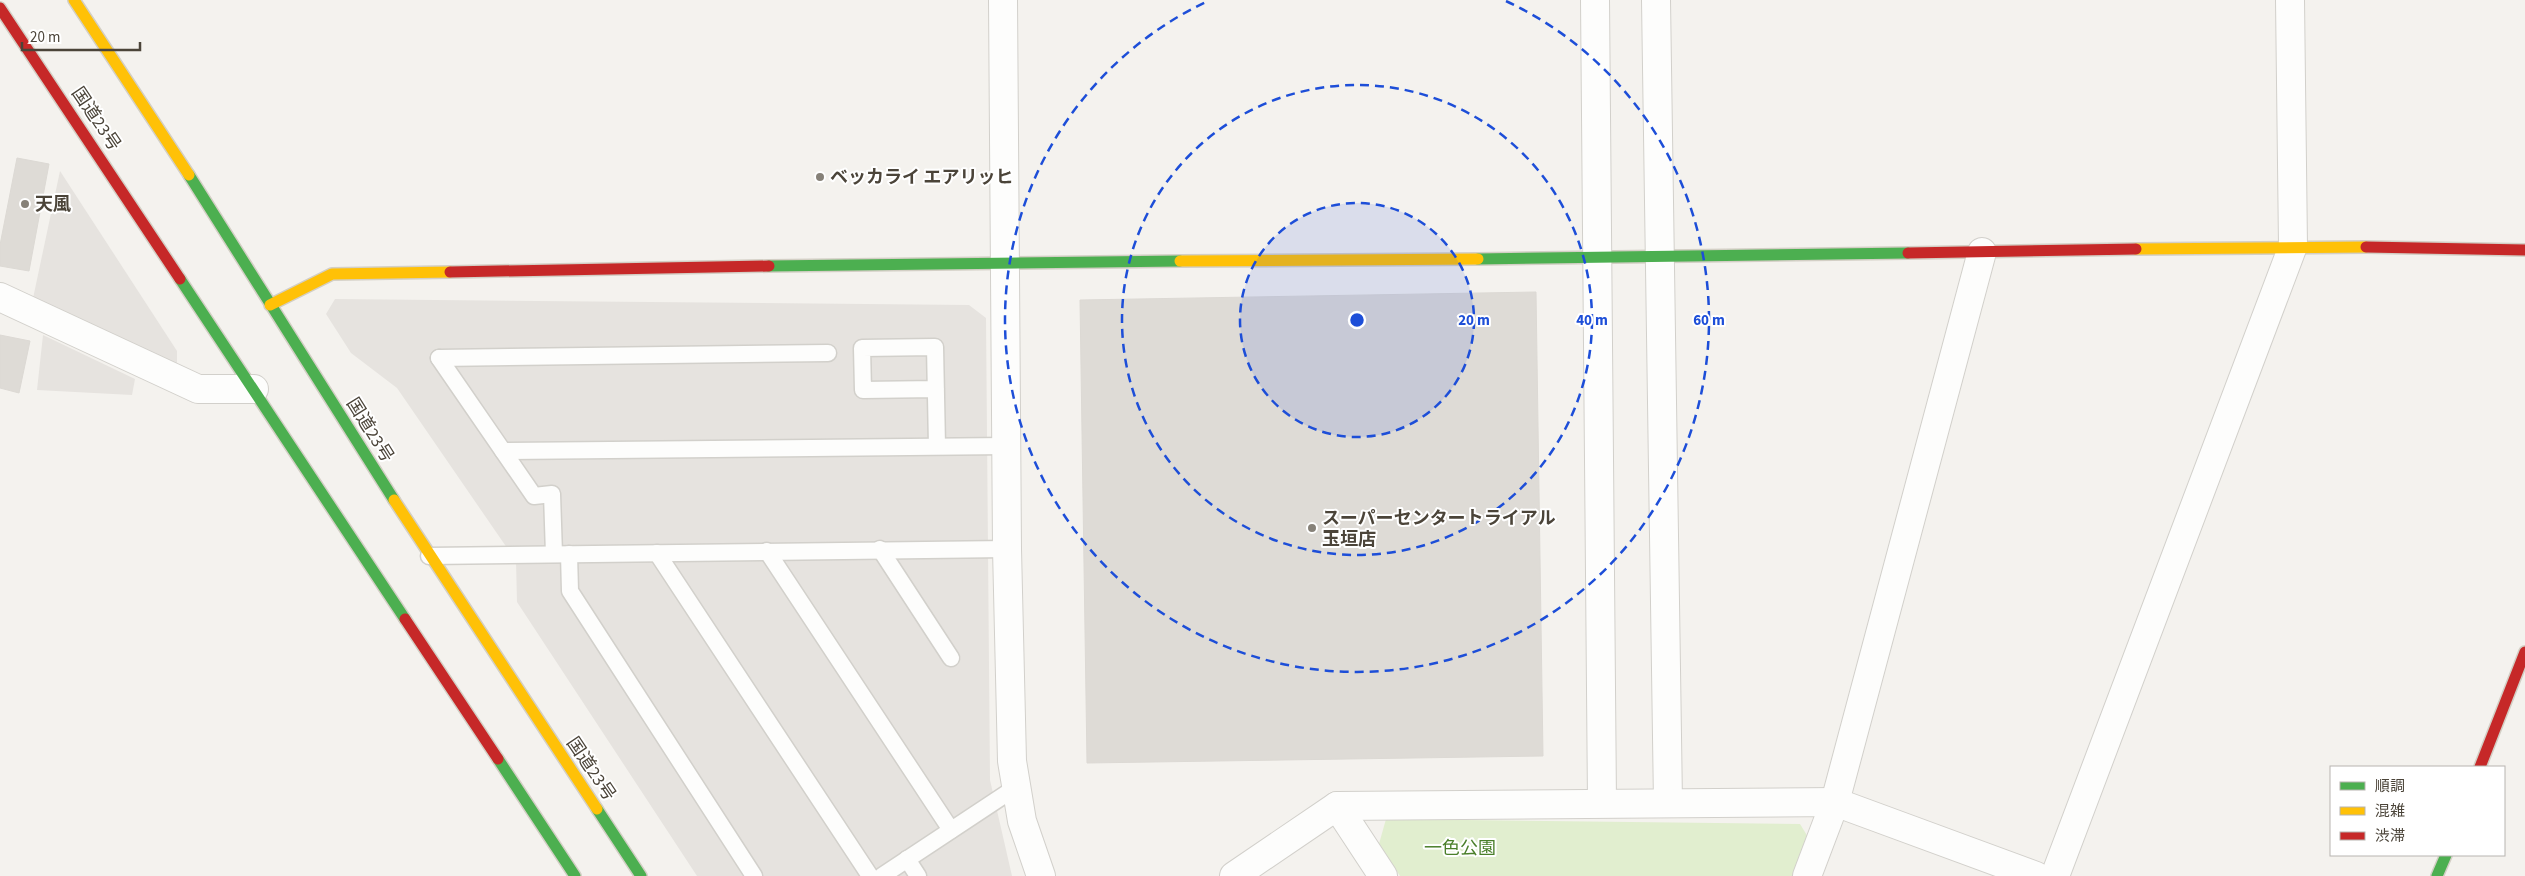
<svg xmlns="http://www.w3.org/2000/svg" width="2525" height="876" viewBox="0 0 2525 876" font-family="'Source Sans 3','Noto Sans JP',sans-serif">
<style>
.green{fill:#e1eecf}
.parking{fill:#e6e3df}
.building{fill:#dedbd6;stroke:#dcd9d4}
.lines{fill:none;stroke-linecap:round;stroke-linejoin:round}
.lane-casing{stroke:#d2d0cb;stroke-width:19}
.street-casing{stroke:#d2d0cb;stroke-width:30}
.fast-casing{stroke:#d3cfc5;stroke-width:14}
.slow-casing{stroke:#d3cfc5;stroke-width:14}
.jam-casing{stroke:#d3cfc5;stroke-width:14}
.lane{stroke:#fdfdfc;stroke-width:16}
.street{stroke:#fdfdfc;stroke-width:28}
.fast{stroke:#4caf50;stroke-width:11}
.slow{stroke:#ffc107;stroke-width:11}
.jam{stroke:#c62828;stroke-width:11}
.ring{fill:none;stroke:#1d4ed8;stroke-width:2.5;stroke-dasharray:9 6}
.poi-dot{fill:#868178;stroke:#fff;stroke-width:2}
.labels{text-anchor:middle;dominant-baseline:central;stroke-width:4;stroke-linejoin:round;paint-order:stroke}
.street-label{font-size:18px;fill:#4b4439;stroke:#fff}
.poi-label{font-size:18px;font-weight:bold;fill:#4b4439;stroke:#fff;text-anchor:start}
.park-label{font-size:18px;fill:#4a7f2a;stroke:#fff}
.centre{fill:#1d4ed8;stroke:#fff;stroke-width:2.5}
.ring-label{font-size:15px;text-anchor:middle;font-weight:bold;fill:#1d4ed8;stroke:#fff;stroke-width:4;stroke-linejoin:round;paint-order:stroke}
</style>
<rect width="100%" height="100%" fill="#f4f2ee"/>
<!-- green -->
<polygon class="green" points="1386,819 1800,824 1808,837 1793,876 1400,876 1379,844"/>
<!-- parking -->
<g class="parking">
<polygon points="60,171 177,351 177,365 32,303"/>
<polygon points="335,299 969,305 986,318 990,780 1012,876 697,876 517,602 516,561 397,388 351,353 326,314"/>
<polygon points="43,335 135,379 132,395 37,390"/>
</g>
<!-- building -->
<g class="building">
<polygon points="17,158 49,164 29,271 0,266 0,245"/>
<polygon points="1536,292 1543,756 1087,763 1080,300"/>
<polygon points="0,335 30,341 19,393 0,388"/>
</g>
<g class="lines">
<!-- lane casing -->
<g class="lane-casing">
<g id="lane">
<polyline points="439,358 828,353"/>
<polyline points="439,358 534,496 552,494 554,554"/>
<polyline points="936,389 863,390 862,348 935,347 937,446"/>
<polyline points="503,451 1007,446"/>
<polyline points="880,549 951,658"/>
<polyline points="767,551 951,830"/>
<polyline points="657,553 870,876"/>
<polyline points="569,554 570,591 754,876"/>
<polyline points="429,556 1007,549"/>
<polyline points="907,859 918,876"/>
<polyline points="882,876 1015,788"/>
</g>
</g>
<!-- street casing -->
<g class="street-casing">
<g id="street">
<polyline points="1003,0 1007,549 1012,761 1022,821 1041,876"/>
<polyline points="1595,0 1602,803"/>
<polyline points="1656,0 1668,803"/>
<polyline points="0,297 198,389 254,389"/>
<polyline points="1337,806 1383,876"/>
<polyline points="1234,876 1337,806 1835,802 2036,876"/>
<polyline points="1807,876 1835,802 1982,252"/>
<polyline points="2055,876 2293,246 2290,0"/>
</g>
</g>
<!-- fast casing -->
<g class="fast-casing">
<g id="fast">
<polyline points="189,175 394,500"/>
<polyline points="1478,259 1908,253"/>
<polyline points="769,266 1180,261"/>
<polyline points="180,279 405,619"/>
<polyline points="498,759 575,876"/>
<polyline points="597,809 641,876"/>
<polyline points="2437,876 2446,855"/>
</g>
</g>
<!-- slow casing -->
<g class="slow-casing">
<g id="slow">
<polyline points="74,0 189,175"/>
<polyline points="2136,249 2366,247"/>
<polyline points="1180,261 1478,259"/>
<polyline points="270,305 332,274 450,272"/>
<polyline points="394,500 597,809"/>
</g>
</g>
<!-- jam casing -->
<g class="jam-casing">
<g id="jam">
<polyline points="0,8 180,279"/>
<polyline points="2366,247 2525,250"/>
<polyline points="1908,253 2136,249"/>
<polyline points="450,272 769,266"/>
<polyline points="405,619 498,759"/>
<polyline points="2480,767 2525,652"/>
</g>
</g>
<!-- lane -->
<use href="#lane" class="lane"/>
<!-- street -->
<use href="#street" class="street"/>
<!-- fast -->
<use href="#fast" class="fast"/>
<!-- slow -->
<use href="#slow" class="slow"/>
<!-- jam -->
<use href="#jam" class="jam"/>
</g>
<!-- distance rings -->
<circle cx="1357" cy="320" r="117" fill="#1d4ed8" fill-opacity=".12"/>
<g class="ring">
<circle cx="1357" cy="320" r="117"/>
<circle cx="1357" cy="320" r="235"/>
<path d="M1506 1A352 352 0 1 1 1208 1"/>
</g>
<!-- markers -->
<g class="poi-dot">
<circle cx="820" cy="177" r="5"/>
<circle cx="25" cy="204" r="5"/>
<circle cx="1312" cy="528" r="5"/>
</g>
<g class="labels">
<!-- street labels -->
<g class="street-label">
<text transform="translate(96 119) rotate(56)">国道23号</text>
<text transform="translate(370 430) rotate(58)">国道23号</text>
<text transform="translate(591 769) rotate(56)">国道23号</text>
</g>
<!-- poi labels -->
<g class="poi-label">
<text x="830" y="177">ベッカライ エアリッヒ</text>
<text x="35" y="204">天風</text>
<text x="1322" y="518">スーパーセンタートライアル<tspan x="1322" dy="21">玉垣店</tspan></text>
</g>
<!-- park labels -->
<g class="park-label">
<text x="1460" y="848">一色公園</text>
</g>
</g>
<circle cx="1357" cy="320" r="8" class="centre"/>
<g class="ring-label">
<text x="1474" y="325">20 m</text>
<text x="1592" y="325">40 m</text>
<text x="1709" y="325">60 m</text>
</g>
<!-- legend -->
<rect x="2330" y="766" width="175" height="90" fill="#ffffff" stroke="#b7b4b0"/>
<rect x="2340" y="782" width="25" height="8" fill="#4caf50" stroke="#b7b4b0"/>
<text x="2375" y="791" font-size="15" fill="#4b4439">順調</text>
<rect x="2340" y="807" width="25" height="8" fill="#ffc107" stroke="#b7b4b0"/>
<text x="2375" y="816" font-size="15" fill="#4b4439">混雑</text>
<rect x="2340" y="832" width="25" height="8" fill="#c62828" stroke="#b7b4b0"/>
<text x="2375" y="841" font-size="15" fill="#4b4439">渋滞</text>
<!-- scale -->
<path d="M22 42v8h118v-8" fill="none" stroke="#4b4439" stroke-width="2.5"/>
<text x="30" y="42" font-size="15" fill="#4b4439" stroke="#ffffff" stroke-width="4" paint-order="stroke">20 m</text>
</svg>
